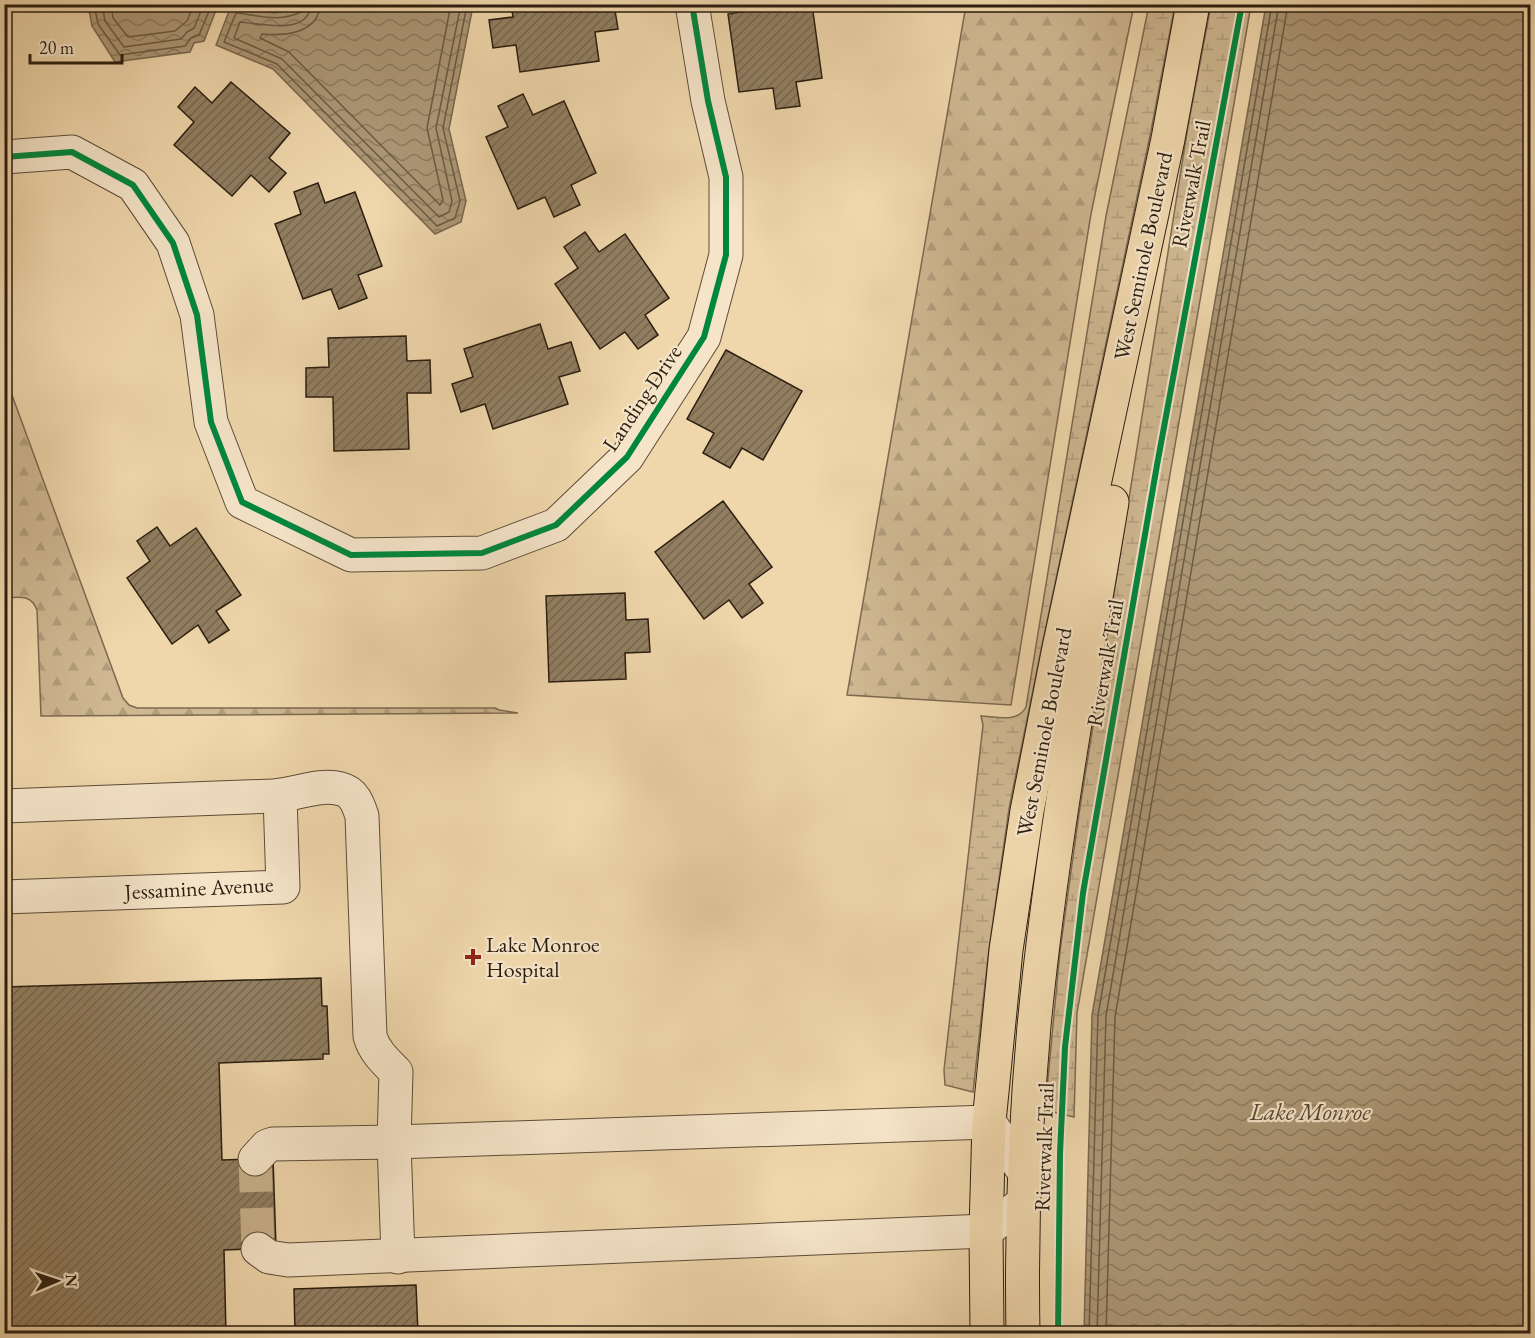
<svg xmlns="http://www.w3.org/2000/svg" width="1535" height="1338" viewBox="0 0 1535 1338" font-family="'EB Garamond',serif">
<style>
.forest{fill:url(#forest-firs);stroke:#7c6a50;stroke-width:1.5}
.wetland{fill:url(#wetland-marsh);stroke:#7c6a50;stroke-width:1.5}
.water{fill:url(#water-waves);stroke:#78674d;stroke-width:1.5}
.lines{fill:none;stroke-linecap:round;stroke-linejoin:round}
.shore{stroke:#6c5a43;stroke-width:1.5}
.building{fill:url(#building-hatch);stroke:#2b1e10;stroke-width:1.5}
.minor-tunnel{stroke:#c8b18c;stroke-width:33;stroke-dasharray:33 16;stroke-linecap:butt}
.minor-casing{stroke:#5c4c37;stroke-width:35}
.major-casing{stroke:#2b1e10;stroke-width:35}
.minor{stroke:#f5e4c8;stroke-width:33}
.major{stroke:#efd6ab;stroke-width:33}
.cycleway-casing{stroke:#f5e4c8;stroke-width:10}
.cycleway{stroke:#00873e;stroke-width:6}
.poi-dot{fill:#8f2418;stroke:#f5e4c8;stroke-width:2}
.labels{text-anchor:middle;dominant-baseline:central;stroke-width:4.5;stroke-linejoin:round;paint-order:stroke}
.street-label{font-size:22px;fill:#2b1e10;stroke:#f5e4c8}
.poi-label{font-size:22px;fill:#2b1e10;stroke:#f5e4c8;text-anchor:start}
.water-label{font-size:24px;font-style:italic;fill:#584834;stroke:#f5e4c8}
</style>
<defs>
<pattern id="forest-firs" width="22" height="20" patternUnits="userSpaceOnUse" patternTransform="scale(1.5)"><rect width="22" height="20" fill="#ceb791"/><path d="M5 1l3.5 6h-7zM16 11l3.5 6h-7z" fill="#b19d7c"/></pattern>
<pattern id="wetland-marsh" width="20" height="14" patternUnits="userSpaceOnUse" patternTransform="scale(1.5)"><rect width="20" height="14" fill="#ceb791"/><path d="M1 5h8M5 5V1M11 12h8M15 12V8" fill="none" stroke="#b19d7c"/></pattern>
<pattern id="water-waves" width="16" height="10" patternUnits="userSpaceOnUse" patternTransform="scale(1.5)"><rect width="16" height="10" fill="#ac9776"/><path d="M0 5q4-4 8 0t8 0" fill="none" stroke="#8c7b5f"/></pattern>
<pattern id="building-hatch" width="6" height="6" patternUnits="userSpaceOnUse" patternTransform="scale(1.5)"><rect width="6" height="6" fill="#917e61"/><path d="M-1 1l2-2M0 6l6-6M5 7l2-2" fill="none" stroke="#77674f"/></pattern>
</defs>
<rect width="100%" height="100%" fill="#efd6ab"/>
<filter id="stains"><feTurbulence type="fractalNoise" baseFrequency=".00333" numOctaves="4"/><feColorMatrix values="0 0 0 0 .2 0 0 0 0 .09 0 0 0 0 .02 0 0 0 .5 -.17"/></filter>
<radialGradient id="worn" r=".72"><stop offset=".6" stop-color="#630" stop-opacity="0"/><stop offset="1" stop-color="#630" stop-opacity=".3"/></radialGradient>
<!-- forest -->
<g class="forest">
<polygon points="966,5 1134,5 1091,214 1011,705 847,695"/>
<path d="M5 376 123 698 129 705 137 708H495L499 710 518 713 41 716 37 610C31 594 19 597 5 598Z"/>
</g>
<!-- wetland -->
<g class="wetland">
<path d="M1149 5H1175L1150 136 1042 645 1009 809 989 949 973 1092 945 1085 944 1070 983 725 981 716C997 717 1018 723 1026 707L1106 216Z"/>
<polygon points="1211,5 1251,5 1077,1013 1074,1117 1045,1110 1060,951 1079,814 1188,126"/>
</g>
<!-- water -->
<g class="water">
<polygon points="88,5 88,4 218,5 204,41 194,43 190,52 115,62 92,26"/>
<polygon points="297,5 482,5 481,9 472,11 449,129 466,201 461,222 435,234 273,69 216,45 231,6 275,13 297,8"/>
<polygon points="1266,5 1530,5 1530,1333 1084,1333 1092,1015"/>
</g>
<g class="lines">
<!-- shore -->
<g class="shore">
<polyline points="94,4 98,24 120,55 185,46 191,38 199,35 212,4"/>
<polyline points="102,4 105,21 124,47 181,39 187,32 194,28 204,4"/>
<polyline points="111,4 113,18 128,37 175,31 187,21 194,4"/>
<path d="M303 4 301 12C278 23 259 15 236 13L224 42 277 64 437 226 455 218 460 201 443 128 466 10 473 4"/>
<path d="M311 4C309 37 259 23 240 22L234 38 282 59 439 217 449 212 452 201 436 128 461 4"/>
<path d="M320 4C319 34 284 36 262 34L260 38 289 52 440 205 443 200 427 128 451 4"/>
<polyline points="1089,1334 1098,1015 1272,4"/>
<polyline points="1097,1334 1106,1016 1279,4"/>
<polyline points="1106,1334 1115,1017 1288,4"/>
</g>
</g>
<!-- building -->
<g class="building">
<polygon points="511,4 614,4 618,29 595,32 599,61 520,72 516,45 493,48 489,20 513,17"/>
<polygon points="758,4 812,4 822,78 796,82 800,106 776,109 773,88 739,92 728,14 758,9"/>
<polygon points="231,82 290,133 269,158 286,173 269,192 251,175 232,196 174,145 194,122 178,107 195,87 212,103"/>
<polygon points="523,94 533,115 564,101 596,173 571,185 580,205 554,217 545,197 518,209 486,137 508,127 498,106"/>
<polygon points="318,183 325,203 355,192 382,266 358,275 367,298 339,309 331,289 303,299 275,224 301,214 294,192"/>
<polygon points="585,232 599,252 625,234 669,298 645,315 658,335 638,349 625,332 600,349 555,284 578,268 564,247"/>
<polygon points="540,324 548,349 571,342 580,371 559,377 568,404 493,429 485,404 461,412 452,384 473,377 464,349"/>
<polygon points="406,336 407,361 430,360 431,393 407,393 409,449 334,451 333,397 306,397 306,368 329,367 328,338"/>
<polygon points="726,350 802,391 763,460 742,448 730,468 703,453 714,433 687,419"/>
<polygon points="723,501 772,567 749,584 763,603 742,618 729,600 704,619 655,552"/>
<polygon points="157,527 170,546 196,528 241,595 216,611 229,630 209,643 198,625 172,644 127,578 150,561 137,541"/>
<polygon points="625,593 626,620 648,619 650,652 625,653 626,679 549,682 546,596"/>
<polygon points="321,978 322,1006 327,1006 329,1054 323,1054 323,1059 219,1063 222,1160 273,1158 276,1248 224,1250 226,1334 4,1334 4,987"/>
<polygon points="416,1285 418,1334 295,1334 294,1289"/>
</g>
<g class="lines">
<!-- minor-tunnel -->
<polyline class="minor-tunnel" points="255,1159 258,1249"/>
<!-- minor casing -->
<g class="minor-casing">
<g id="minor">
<polyline points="4,157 72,152 133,185 173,243 197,315 211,422 242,502 351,555 482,553 556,525 627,457 704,337 726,255 726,177 708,101 692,4"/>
<path d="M4 806C94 802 184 799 273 796 296 795 318 783 341 789 354 792 358 804 362 816L370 1036C374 1051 385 1061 396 1072L394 1142 398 1257"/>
<polyline points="4,897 283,887 280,796"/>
<polyline points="255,1159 267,1146 273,1144 394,1142 989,1122 1025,1173"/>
<polyline points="258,1249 269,1257 288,1260 986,1231 1023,1203"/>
</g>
</g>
<!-- major casing -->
<g class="major-casing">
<g id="major">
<polyline points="987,1334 986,1231 989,1122 1006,950 1027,811 1059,648 1168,139 1193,4"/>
<path d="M1023 1334C1021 1231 1025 1128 1034 1026 1051 851 1083 676 1112 502"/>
</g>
</g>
<!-- minor -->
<use href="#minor" class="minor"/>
<!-- major -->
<use href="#major" class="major"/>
<!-- cycleway casing -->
<g class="cycleway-casing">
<g id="cycleway">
<polyline points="4,157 72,152 133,185 173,243 197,315 211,422 242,502 351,555 482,553 556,525 627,457 704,337 726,255 726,177 708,101 692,4"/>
<polyline points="1058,1334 1060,1153 1065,1047 1083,893 1157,465 1242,4"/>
</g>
</g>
<!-- cycleway -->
<use href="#cycleway" class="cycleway"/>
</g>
<!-- markers -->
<path class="poi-dot" d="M470 948h6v6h6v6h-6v6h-6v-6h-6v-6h6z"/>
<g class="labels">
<!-- street labels -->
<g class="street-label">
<text transform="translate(1191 184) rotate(-79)">Riverwalk Trail</text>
<text transform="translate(1143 256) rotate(-78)">West Seminole Boulevard</text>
<text transform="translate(642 398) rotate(-56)">Landing Drive</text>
<text transform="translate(1105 663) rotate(-80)">Riverwalk Trail</text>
<text transform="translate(1044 732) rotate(-79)">West Seminole Boulevard</text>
<text transform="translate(199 888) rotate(-3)">Jessamine Avenue</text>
<text transform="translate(1044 1147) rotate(-88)">Riverwalk Trail</text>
</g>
<!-- poi labels -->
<g class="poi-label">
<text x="486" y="944">Lake Monroe<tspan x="486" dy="25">Hospital</tspan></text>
</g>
<!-- water labels -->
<g class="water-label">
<text x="1310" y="1111">Lake Monroe</text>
</g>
</g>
<!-- margin -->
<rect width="1535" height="1338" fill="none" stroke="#efd6ab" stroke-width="24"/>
<rect x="6" y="6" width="1523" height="1326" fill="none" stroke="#2b1e10" stroke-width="3"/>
<rect x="12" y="12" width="1511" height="1314" fill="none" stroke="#2b1e10" stroke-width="1.5"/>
<!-- north arrow -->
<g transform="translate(57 1281) rotate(88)" stroke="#f5e4c8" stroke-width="4.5" paint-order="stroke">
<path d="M0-4.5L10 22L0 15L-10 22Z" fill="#2b1e10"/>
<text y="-9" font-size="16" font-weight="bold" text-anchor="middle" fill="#2b1e10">N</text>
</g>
<!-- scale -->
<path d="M30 54v9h92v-9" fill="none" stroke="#2b1e10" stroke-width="3"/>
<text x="39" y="54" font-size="18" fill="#2b1e10" stroke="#f5e4c8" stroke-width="4.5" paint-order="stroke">20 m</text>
<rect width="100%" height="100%" filter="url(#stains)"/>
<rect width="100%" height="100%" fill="url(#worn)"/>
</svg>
